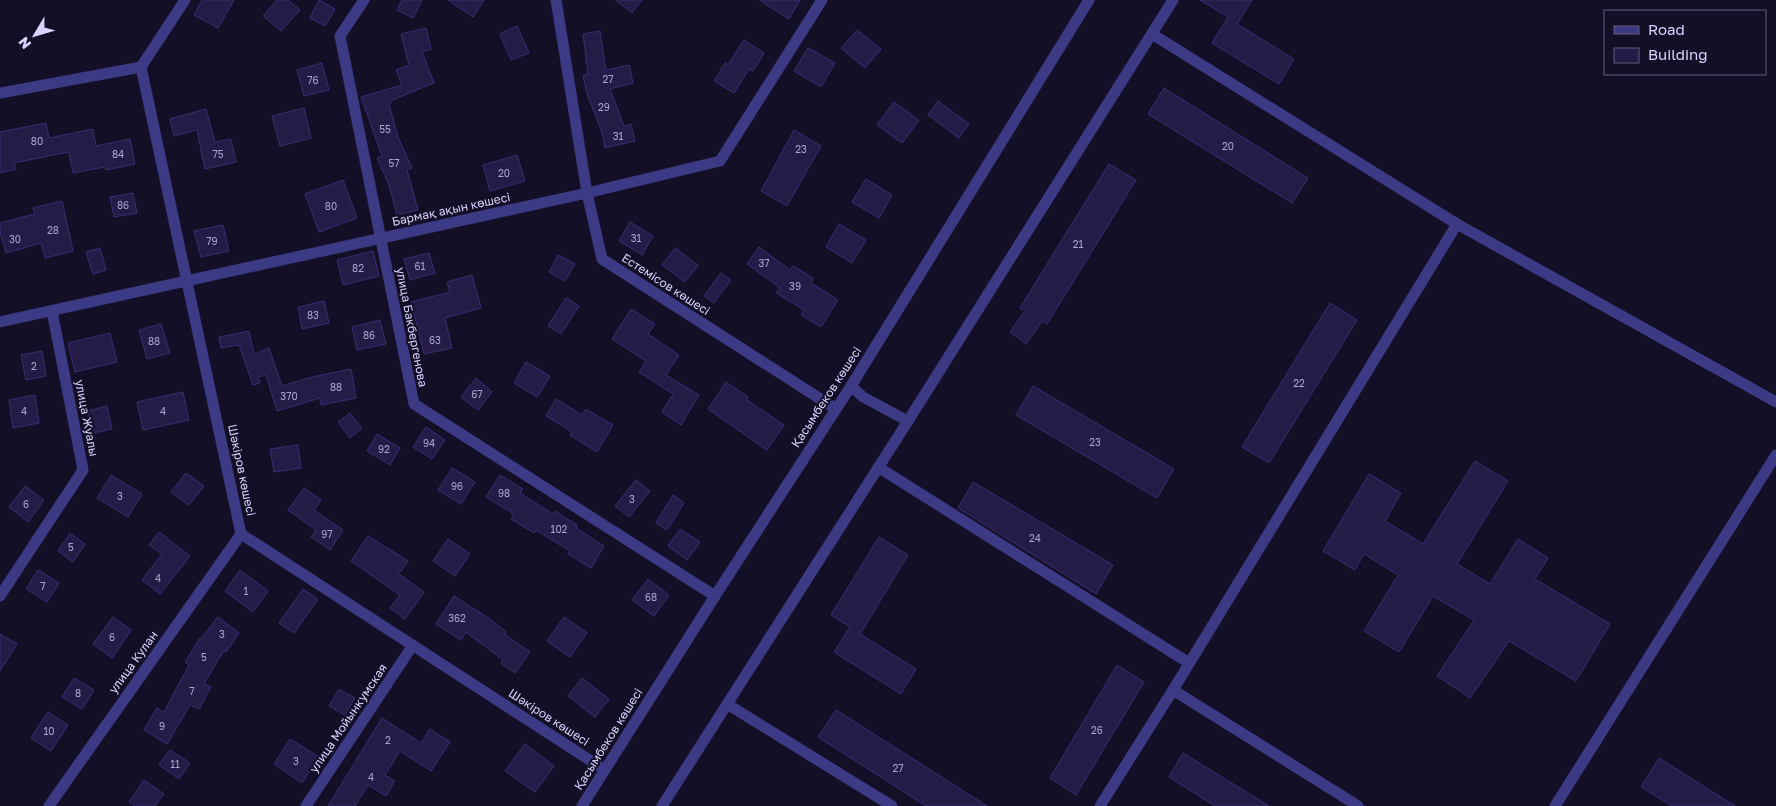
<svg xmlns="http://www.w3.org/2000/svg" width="1776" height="806" viewBox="0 0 1776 806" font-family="'Golos Text',sans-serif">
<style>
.building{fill:#241b47;stroke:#3b2d73}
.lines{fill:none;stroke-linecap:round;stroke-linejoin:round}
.minor{stroke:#3d3a85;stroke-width:11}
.labels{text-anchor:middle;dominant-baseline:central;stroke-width:4;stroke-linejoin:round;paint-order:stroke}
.number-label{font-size:10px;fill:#aca6d1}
.street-label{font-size:12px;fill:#d9d4ff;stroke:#130f26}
</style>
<rect width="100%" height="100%" fill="#130f26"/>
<!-- building -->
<g class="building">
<polygon points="202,0 234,0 218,28 194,15"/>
<polygon points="277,0 288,0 300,10 281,31 263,16"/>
<polygon points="319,0 335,9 325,26 310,18"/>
<polygon points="402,0 422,0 413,18 397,10"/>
<polygon points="448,0 484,0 473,17"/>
<polygon points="615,0 642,0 632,13"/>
<polygon points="759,0 800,0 789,19"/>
<polygon points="1200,0 1252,0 1237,24 1294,59 1279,84 1212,43 1228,17"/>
<polygon points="517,26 529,53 511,60 500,34"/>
<polygon points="426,28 431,49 422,52 434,83 392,100 392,102 389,104 398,137 412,168 407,170 418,210 397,215 389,185 377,158 382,156 361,97 402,85 396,70 409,65 401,34"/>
<polygon points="857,30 881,49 865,68 841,48"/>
<polygon points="600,31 606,70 629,65 633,83 610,89 624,126 631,124 635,141 605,148 602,132 587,94 583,76 588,74 583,34"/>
<polygon points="744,40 764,53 753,71 749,69 734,93 714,81 725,63 728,65"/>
<polygon points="808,48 835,63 821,87 794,71"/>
<polygon points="322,63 329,90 304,96 297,70"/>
<polygon points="1164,88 1308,178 1292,203 1148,114"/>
<polygon points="938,101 969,124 959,138 928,115"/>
<polygon points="894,102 919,120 902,143 877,125"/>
<polygon points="304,108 311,138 280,146 272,116"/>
<polygon points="206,109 215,142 231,139 236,162 205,169 197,130 174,136 170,119"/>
<polygon points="46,123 49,138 93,129 96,146 130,139 135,164 106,170 105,167 73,173 69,152 14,163 16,169 0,173 0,132"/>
<polygon points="794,130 821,146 787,206 761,191"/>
<polygon points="517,155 525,181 490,191 483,165"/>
<polygon points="1109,164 1136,180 1047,324 1042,321 1026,344 1010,332 1025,311 1020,308"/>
<polygon points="866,179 892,195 879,218 852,202"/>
<polygon points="343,180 357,218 319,232 305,194"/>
<polygon points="133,193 137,213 114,217 110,197"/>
<polygon points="62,201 73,251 45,258 41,243 6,253 0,232 0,223 35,214 33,208"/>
<polygon points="630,222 653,236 642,255 619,241"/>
<polygon points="839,224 866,240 852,263 826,247"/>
<polygon points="223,225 229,251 201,257 194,231"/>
<polygon points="759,247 790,270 793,266 813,278 811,283 838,300 821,327 801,315 804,310 776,293 780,288 747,264"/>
<polygon points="100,248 106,270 93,274 86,252"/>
<polygon points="675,248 698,265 685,282 662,265"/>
<polygon points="373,251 379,276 343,285 337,260"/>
<polygon points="429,253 435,273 410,280 404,259"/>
<polygon points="558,255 575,264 565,281 549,272"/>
<polygon points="721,273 731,280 714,303 704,296"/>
<polygon points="472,275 481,308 445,318 452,348 424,354 411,302 450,292 447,282"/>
<polygon points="566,298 579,306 561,334 548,326"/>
<polygon points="324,301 329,323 302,329 298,307"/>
<polygon points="1330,303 1357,320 1269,463 1242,447"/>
<polygon points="631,309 655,324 648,334 679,355 666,375 699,395 681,425 662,412 673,394 639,372 646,361 612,339"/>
<polygon points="380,320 386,344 357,350 352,327"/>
<polygon points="161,324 170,353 147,359 139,330"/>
<polygon points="249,331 254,354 269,348 282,386 312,377 351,369 356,398 321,405 320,398 277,411 266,375 258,377 260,383 253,385 239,345 221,348 219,337"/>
<polygon points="110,333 117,362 75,372 68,343"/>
<polygon points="42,351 46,376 26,380 21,355"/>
<polygon points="526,362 550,376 537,397 514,383"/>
<polygon points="476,378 492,392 478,410 461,397"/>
<polygon points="726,382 748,397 747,400 784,425 767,450 708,409"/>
<polygon points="1033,386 1174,469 1157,498 1016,415"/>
<polygon points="183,392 189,420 143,430 137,402"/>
<polygon points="35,395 39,423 13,428 9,400"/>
<polygon points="556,399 582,415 586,409 613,425 597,452 570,435 572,432 546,416"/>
<polygon points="107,406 112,429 93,433 87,411"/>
<polygon points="350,413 362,428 350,438 338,422"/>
<polygon points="426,427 445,440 432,459 413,447"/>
<polygon points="377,434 400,448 390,465 367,451"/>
<polygon points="298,445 301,468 274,472 270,449"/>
<polygon points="1475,461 1508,481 1457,564 1490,584 1518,539 1548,558 1535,579 1610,624 1576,681 1509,641 1470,698 1437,676 1474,620 1433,596 1399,652 1364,631 1398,575 1364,554 1355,570 1323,551 1369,474 1401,493 1385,521 1423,544"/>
<polygon points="452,468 475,482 461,504 438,490"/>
<polygon points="186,473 204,486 189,505 171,492"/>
<polygon points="111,475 142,494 128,517 97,498"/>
<polygon points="500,475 523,489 520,493 553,514 555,511 577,525 576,528 604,546 591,568 568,554 570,551 536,530 534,533 511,519 514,514 486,497"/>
<polygon points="636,480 650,491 629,517 615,506"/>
<polygon points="973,482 1113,565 1096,594 958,508"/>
<polygon points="25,486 44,500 28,522 9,507"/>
<polygon points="304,488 321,500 314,510 343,530 330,550 311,537 316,530 288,510"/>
<polygon points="673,495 684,503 667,530 656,523"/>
<polygon points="680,529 700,542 687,560 668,546"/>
<polygon points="159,532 190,556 160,594 142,580 162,554 149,545"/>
<polygon points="70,533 85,544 73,562 58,551"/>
<polygon points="368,536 408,561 399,574 424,592 405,619 390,608 400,595 351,561"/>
<polygon points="879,537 908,555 860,634 916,669 901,694 834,652 850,627 831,615"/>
<polygon points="448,539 470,554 455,576 433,561"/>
<polygon points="38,570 59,583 47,602 26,589"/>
<polygon points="240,570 268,591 253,612 225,591"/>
<polygon points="648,579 669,595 654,616 632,600"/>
<polygon points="303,589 318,599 294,633 279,623"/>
<polygon points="454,596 490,619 506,632 504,634 530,652 515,673 501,663 503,660 466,632 461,640 436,624"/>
<polygon points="113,617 131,630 112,658 93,644"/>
<polygon points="218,617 239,633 226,652 224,650 204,684 211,687 199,709 190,705 167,744 144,730 157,708 164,712 189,665 185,662 200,638 201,639"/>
<polygon points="564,617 587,633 570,657 547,641"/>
<polygon points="0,634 17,644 0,671"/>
<polygon points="1117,665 1144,682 1076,795 1050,778"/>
<polygon points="74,678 94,690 82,709 62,697"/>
<polygon points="582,678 609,699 595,717 568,696"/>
<polygon points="339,689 355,698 345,715 329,706"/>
<polygon points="836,710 987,806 926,806 818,737"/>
<polygon points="48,712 68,725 51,751 31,738"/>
<polygon points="382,718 421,743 430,729 450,742 431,771 400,751 385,775 395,781 386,796 368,785 355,806 328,806"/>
<polygon points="290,739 319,757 302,783 274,764"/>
<polygon points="525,744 554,766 535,792 505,771"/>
<polygon points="170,750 190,763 179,779 159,765"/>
<polygon points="1183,753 1269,806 1215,806 1169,777"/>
<polygon points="1659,758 1735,806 1672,806 1641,787"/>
<polygon points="144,780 164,794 155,806 135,806 129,802"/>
</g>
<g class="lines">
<!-- minor -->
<g class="minor">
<polyline points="185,0 141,67 241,534 605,770"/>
<polyline points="364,0 340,36 414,404 715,596"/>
<polyline points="556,0 587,193 602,259 836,409"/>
<polyline points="1152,34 1457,224 1776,402"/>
<polyline points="0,93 141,67"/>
<polyline points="0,322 587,193 720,161 822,0"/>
<polyline points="851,386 863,397 908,421"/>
<polyline points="878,467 1189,663"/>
<polyline points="0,596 83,470 52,311"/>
<polyline points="1173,690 1358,806"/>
<polyline points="727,704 892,806"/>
<polyline points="49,806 241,534"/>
<polyline points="306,806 413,645"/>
<polyline points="582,806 715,596 851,386 1089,0"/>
<polyline points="662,806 908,421 1173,0"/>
<polyline points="1100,806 1173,690 1457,224"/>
<polyline points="1555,806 1776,455"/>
</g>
</g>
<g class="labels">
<!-- number labels -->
<g class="number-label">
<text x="608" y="79">27</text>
<text x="313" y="80">76</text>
<text x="604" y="107">29</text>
<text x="385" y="129">55</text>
<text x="618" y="136">31</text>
<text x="37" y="141">80</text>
<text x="1228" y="146">20</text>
<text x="801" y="149">23</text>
<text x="118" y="154">84</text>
<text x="218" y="154">75</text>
<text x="394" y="163">57</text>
<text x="504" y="173">20</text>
<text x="123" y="205">86</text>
<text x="331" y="206">80</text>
<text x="53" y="230">28</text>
<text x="636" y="238">31</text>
<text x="15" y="239">30</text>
<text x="212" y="241">79</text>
<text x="1078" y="244">21</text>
<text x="764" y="263">37</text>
<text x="420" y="266">61</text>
<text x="358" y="268">82</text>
<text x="795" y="286">39</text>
<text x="313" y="315">83</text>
<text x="369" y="335">86</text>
<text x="435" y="340">63</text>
<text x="154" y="341">88</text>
<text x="34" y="366">2</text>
<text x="1299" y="383">22</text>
<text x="336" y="387">88</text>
<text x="477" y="394">67</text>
<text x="289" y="396">370</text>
<text x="24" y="411">4</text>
<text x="163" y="411">4</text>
<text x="1095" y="442">23</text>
<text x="429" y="443">94</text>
<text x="384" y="449">92</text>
<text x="457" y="486">96</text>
<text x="504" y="493">98</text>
<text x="120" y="496">3</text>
<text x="632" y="499">3</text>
<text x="26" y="504">6</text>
<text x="559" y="529">102</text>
<text x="327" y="534">97</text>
<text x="1035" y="538">24</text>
<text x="71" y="547">5</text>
<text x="158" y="578">4</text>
<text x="43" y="586">7</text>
<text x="246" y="591">1</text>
<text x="651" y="597">68</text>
<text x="457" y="618">362</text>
<text x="222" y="634">3</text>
<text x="112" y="637">6</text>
<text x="204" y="657">5</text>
<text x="192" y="691">7</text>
<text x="78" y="693">8</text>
<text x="162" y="726">9</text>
<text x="1097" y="730">26</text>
<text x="49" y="731">10</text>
<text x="388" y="740">2</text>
<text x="296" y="761">3</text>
<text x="175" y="764">11</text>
<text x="898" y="768">27</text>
<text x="371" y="777">4</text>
</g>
<!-- street labels -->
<g class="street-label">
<text transform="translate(451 209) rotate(-12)">Бармақ ақын көшесі</text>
<text transform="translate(666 284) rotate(33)">Естемісов көшесі</text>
<text transform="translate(412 327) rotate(79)">улица Бакбергенова</text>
<text transform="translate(826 397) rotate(-57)">Қасымбеков көшесі</text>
<text transform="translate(87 418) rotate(79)">улица Жуалы</text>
<text transform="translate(242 470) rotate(78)">Шәкіров көшесі</text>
<text transform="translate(133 662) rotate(-54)">улица Кулан</text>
<text transform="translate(549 717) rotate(33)">Шәкіров көшесі</text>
<text transform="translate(348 718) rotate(-56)">улица Мойынкумская</text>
<text transform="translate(608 739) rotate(-58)">Қасымбеков көшесі</text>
</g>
</g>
<!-- legend -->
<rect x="1604" y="10" width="162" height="65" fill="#130f26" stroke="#625e7d"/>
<rect x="1614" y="26" width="25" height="8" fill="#3d3a85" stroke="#625e7d"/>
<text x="1648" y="35" font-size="15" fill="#d9d4ff">Road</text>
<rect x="1614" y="48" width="25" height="15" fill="#241b47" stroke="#625e7d"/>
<text x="1648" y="60" font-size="15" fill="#d9d4ff">Building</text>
<!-- north arrow -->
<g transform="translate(35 35) rotate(232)" stroke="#130f26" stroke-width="4" paint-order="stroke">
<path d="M0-4L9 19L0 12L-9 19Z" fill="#d9d4ff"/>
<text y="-8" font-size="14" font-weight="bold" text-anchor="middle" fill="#d9d4ff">N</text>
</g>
</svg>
